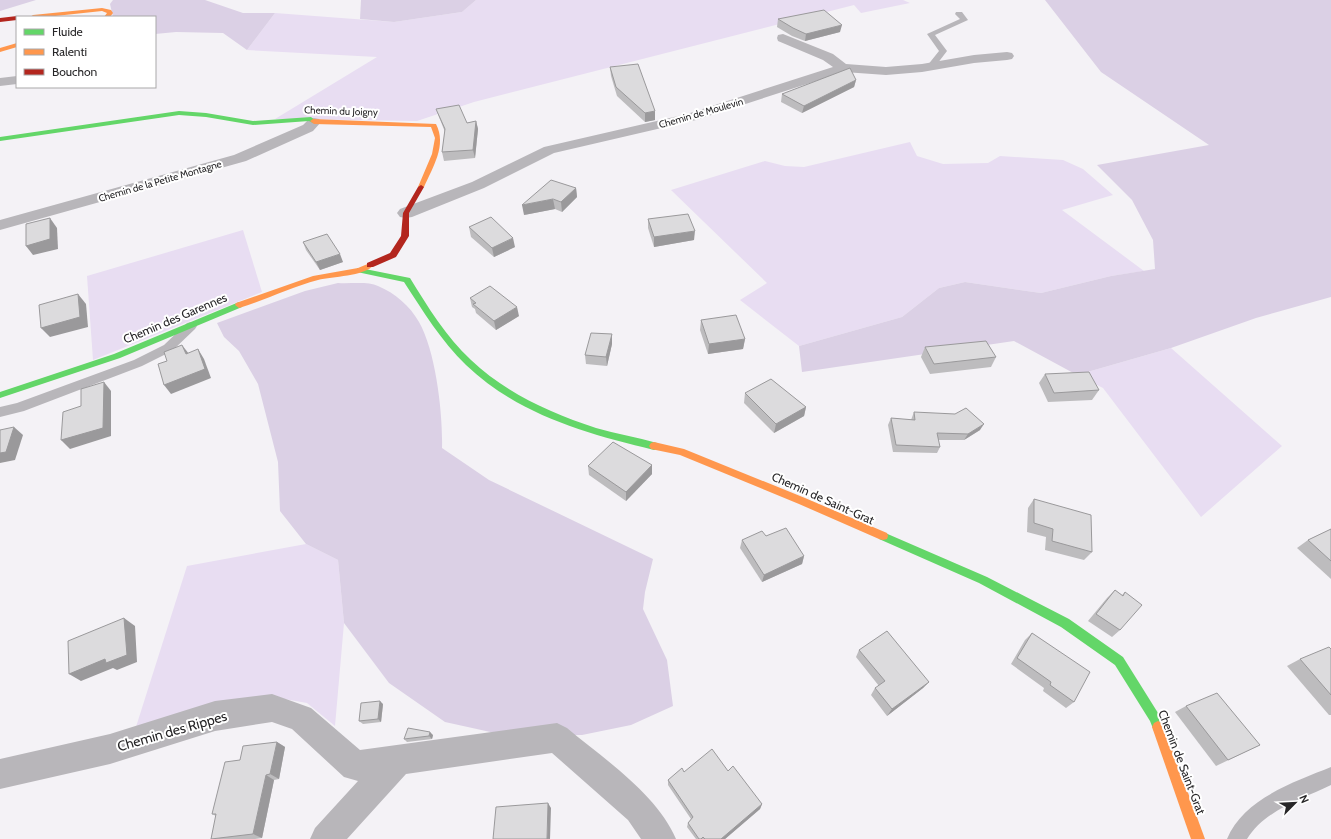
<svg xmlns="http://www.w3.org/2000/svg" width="1331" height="839" viewBox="0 0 1331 839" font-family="Cabin,sans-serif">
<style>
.green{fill:#e8ddf2}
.forest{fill:#dbd0e5}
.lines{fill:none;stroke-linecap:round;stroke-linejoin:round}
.lane{fill:#b8b6ba;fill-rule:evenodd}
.street{fill:#b8b6ba;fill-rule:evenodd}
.fast{fill:#63d668;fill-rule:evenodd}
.slow{fill:#ff974d;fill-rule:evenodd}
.jam{fill:#b3261e;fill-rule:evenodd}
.wall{fill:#bdbcbe}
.shaded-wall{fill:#9a999b}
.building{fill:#dcdbdd;stroke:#9a999b}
.labels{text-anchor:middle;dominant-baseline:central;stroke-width:4;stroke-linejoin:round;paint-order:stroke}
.far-street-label{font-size:10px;fill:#272628;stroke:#fff}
.street-label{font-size:12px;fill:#272628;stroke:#fff}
.near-street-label{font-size:14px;fill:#272628;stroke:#fff}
</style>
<rect width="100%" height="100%" fill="#f4f2f6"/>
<!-- green -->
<g class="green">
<polygon points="476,0 903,0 910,3 861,13 854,5 474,102 417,121 275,119 377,57 247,50 275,13 394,22 462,12"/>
<polygon points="910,142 917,156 943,164 988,163 1000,156 1063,160 1083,169 1113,195 1062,210 1144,271 1111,276 1041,293 965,282 939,288 902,317 799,346 740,300 767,283 671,190 765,161 785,166 804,167"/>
<polygon points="243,230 262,292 93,360 87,276"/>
<polygon points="1171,348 1282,446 1201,517 1103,388 1077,375"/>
<polygon points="306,544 338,560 344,623 335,726 307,703 273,697 135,730 187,566"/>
</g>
<!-- forest -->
<g class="forest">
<polygon points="0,0 36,0 0,11"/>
<polygon points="113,0 205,0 243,13 275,13 247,50 223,33 176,32 155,34 155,17 113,17 110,4"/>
<polygon points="361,0 476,0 462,12 394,22 360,19"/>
<polygon points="1045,0 1331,0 1331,297 1256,318 1171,348 1077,375 1014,341 802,372 799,346 902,317 939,288 965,282 1041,293 1111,276 1155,269 1153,240 1132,200 1097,165 1209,145 1101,72"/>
<path d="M338 283C350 284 368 281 378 286 395 293 410 306 419 322 436 352 443 414 442 448L489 480 653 559 645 592 643 609 667 660 673 706 631 725 582 735H504L445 722 389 683 344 623 338 560 306 544 280 511 278 462 258 384 239 351 224 337 217 323 305 291Z"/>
</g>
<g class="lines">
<!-- lane -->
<g class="lane">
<polygon points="956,12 962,12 968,20 935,35 947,51 934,68 928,68 927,66 939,51 927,34 960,19 955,14"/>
<polygon points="191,322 197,326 195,329 172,351 142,366 24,411 0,417 0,407 17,403 134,360 164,345 187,323"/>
<path d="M1331 767V785C1302 799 1265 810 1247 839H1227C1243 799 1294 782 1331 767Z"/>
</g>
<!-- street -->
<g class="street">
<polygon points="783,34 833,54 846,64 886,67 922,64 974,55 1007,52 1012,53 1014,56 1012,59 1007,60 974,63 922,72 886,75 844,72 696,120 554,153 484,188 412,217 406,218 400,217 397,213 400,209 472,182 544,147 687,114 833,67 823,60 778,41 777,38 778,35"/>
<polygon points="17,76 17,84 0,86 0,78"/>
<polygon points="314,118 319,119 321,122 313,131 246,161 0,230 0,220 234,155 303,125 309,119"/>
<path d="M272 694 311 708 360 750 557 723 567 728C604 759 657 794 676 839H641L628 820 552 753 406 774 347 839H310L315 828 358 781 344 777 292 729 272 722 215 731 110 764 0 789V759L110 734 215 701Z"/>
</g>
<!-- fast -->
<g class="fast">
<polygon points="179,111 206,113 253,121 311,117 316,121 313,123 309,121 253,125 206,117 179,115 0,141 0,137"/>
<path d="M357 268H360L410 278C428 307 446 337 471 360 506 393 550 413 596 428 616 434 637 437 657 443L659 446 657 449 654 450C586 434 517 414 466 365 441 341 423 311 404 282L357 272Z"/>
<polygon points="239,302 242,303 243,305 242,307 120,358 0,398 0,392 114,354"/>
<polygon points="883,532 987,577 1069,619 1123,657 1158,713 1164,727 1162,731 1158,733 1154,731 1150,721 1115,665 1061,627 979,583 879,539 878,536 879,533"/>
</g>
<!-- slow -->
<g class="slow">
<polygon points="102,8 111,10 113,13 110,17 104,17 107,13 102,11 46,17 30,17 33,15"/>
<polygon points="17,43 17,47 0,52 0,48"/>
<path d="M313 119 436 124C447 145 433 167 424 187L421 189 418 187 432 154 435 138 431 127 314 124 310 121Z"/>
<path d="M370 263 374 265C363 277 333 276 318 280 291 287 266 300 239 308L235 305 236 303 313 276 358 268Z"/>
<polygon points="654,442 684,449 805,498 887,533 888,536 887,539 883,540 879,539 799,504 680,455 651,449 649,446 651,443"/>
<polygon points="1158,721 1162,723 1164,727 1205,839 1191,839 1152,727 1154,723"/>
</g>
<!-- jam -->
<g class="jam">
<polygon points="17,16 19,17 17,17 17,20 0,22 0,18"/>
<polygon points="421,185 424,187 409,213 409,236 396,257 373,267 367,267 367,263 390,253 401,236 403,213 418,187"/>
</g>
</g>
<!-- wall -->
<g class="wall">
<polygon points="778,19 840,32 805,41 792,36 777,27"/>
<polygon points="610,67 655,120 645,122 617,96 611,76"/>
<polygon points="856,80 854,87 802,113 781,102 782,94"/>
<polygon points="436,109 467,123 476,121 478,129 475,158 444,161 442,152 445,132 439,117"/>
<polygon points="576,188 577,197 562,212 555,209 524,215"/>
<polygon points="648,219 694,240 654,247 648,228"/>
<polygon points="469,227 515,247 494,257 471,237"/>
<polygon points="303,242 343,262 320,270 306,250"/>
<polygon points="470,298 519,316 496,330 476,313 475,309 472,307"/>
<polygon points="701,320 745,339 743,349 708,354 700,330"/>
<polygon points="612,334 612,344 607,366 586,364 585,355"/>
<polygon points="925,347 996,357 991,367 930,374 921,357"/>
<polygon points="1045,374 1099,390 1092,400 1048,402 1039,383"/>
<polygon points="745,393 806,407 804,416 774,433 744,403"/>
<polygon points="914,412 980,430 964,440 938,440 940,447 937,453 893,452 888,425 891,418 911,420"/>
<polygon points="588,466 652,474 626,501 589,475"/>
<polygon points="1034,499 1092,552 1084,560 1045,550 1046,537 1027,532 1028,508"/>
<polygon points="1331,529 1331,579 1297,548 1308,540"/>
<polygon points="742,540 804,556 802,564 762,582 740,548"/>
<polygon points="1115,590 1122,595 1125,592 1120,630 1112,637 1088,621 1107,598"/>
<polygon points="1032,633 1074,702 1066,708 1043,691 1044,688 1011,664 1025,640"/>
<polygon points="1331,649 1331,715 1329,715 1287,666 1300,659"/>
<polygon points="859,650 929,682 923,688 887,716 871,695 875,688 879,686 856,657"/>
<polygon points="383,704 381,722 363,724 359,721"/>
<polygon points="1186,706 1260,745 1216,766 1175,712"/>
<polygon points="433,735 432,739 407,742 404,739"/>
<polygon points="277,742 285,747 279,779 274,780 262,838 255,839 211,839 216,816 212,814 240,760"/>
<polygon points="728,771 762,804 760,809 725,839 696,839 687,827 688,823 691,819 668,785 668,780 684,772"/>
</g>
<!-- shaded-wall -->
<g class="shaded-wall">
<polygon points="842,25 840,32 805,41 806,34"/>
<polygon points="856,80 854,87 802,113 804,106"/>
<polygon points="655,111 655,120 645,122 645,113"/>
<polygon points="476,121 478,129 475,158 473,150"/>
<polygon points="576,188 577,197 562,212 561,202"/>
<polygon points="553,199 555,209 524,215 522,205"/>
<polygon points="50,218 57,228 58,249 33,255 26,246"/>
<polygon points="695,231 694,240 654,247 654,237"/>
<polygon points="513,238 515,247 494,257 492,248"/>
<polygon points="340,254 343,262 320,270 316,262"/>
<polygon points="78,294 86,304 88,327 50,337 41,328"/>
<polygon points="517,307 519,316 496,330 494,321"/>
<polygon points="612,334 612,344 607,366 606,357"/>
<polygon points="745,339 743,349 708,354 709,344"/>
<polygon points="182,345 189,354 186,354"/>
<polygon points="198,349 204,359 211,378 171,394 164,385"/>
<polygon points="104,382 111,391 111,436 70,449 61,440"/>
<polygon points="806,407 804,416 774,433 776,424"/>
<polygon points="984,424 980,430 964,440 968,434"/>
<polygon points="14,427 23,435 15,460 0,463 0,453"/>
<polygon points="652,465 652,474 626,501 626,492"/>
<polygon points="804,556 802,564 762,582 764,575"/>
<polygon points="124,618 135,626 137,662 117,670 113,668 81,681 69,674"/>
<polygon points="929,682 923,688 887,716 892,709"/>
<polygon points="380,701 383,704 381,722 378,719"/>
<polygon points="430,732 433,735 432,739 429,736"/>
<polygon points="277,742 285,747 279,779 270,774"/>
<polygon points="266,775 274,780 262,838 253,834"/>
<polygon points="548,803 551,808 550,839 547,839"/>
<polygon points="762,804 760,809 725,839 721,839"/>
</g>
<!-- building -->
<g class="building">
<polygon points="824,10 842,25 806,34 793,28 778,19"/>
<polygon points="638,64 655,111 645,113 616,87 610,67"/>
<polygon points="850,68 856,80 804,106 782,94"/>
<polygon points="459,105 467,123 476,121 473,150 442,152 445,129 436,109"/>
<polygon points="551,180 576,188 561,202 553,199 522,205"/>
<polygon points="688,214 695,231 654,237 648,219"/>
<polygon points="491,217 513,238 492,248 469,227"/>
<polygon points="50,218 50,239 26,246 26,224"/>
<polygon points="327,234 340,254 316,262 303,242"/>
<polygon points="490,286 517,307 494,321 473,304 476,303 470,298"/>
<polygon points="78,294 80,317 41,328 39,305"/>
<polygon points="736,315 745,339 709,344 701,320"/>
<polygon points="591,333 612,334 606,357 585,355"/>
<polygon points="986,341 996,357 934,364 925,347"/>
<polygon points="182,345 186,354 198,349 205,369 164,385 158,364 167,361 164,352"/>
<polygon points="1089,372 1099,390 1054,393 1045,374"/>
<polygon points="771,379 806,407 776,424 745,393"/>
<polygon points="104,382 103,428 61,440 63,412 81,406 81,389"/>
<polygon points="966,408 984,424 968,434 937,433 940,447 896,445 891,418 915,420 914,412 955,414"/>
<polygon points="14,427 6,452 0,453 0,430"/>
<polygon points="613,442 652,465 626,492 588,466"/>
<polygon points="1034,499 1091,515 1092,552 1052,541 1053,529 1034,523"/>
<polygon points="786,528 804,556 764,575 742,540 762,531 766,536"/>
<polygon points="1331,529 1331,561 1308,540"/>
<polygon points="1115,590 1123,596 1125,592 1142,605 1120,630 1096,614"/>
<polygon points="124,618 127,655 106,663 105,659 69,674 68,641"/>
<polygon points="887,631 929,682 892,709 875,688 885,681 859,650"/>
<polygon points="1032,633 1090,672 1074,702 1050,685 1051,682 1017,658"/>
<polygon points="1329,647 1331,649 1331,695 1300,659"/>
<polygon points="1217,693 1260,745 1228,760 1186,706"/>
<polygon points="380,701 378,719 359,721 361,703"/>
<polygon points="408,728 430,732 429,736 404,739"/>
<polygon points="277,742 270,774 266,775 253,834 211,839 216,814 212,814 225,762 240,760 243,746"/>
<polygon points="712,749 728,771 733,766 762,804 721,839 705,839 703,837 701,839 699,839 688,823 693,817 668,780 682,768 684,772"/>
<polygon points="548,803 547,839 493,839 496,807"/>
</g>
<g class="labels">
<!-- far-street labels -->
<g class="far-street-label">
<text transform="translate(341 111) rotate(2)">Chemin du Joigny</text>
<text transform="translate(701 113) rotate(-16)">Chemin de Moulevin</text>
<text transform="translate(160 181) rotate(-16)">Chemin de la Petite Montagne</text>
</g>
<!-- street labels -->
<g class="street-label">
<text transform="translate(175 318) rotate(-23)">Chemin des Garennes</text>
<text transform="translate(823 498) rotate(24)">Chemin de Saint-Grat</text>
<text transform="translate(1182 762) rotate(69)">Chemin de Saint-Grat</text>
</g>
<!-- near-street labels -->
<g class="near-street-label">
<text transform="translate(172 731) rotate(-16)">Chemin des Rippes</text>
</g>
</g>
<!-- legend -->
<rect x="16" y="16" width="140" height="72" fill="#ffffff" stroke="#a9a8a9"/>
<rect x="24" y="29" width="20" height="6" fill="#63d668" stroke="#a9a8a9"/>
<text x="52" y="36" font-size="12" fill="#272628">Fluide</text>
<rect x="24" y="49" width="20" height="6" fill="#ff974d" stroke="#a9a8a9"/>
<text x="52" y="56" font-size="12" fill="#272628">Ralenti</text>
<rect x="24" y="69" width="20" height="6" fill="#b3261e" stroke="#a9a8a9"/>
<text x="52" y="76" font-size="12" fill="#272628">Bouchon</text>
<!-- north arrow -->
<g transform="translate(1295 803) rotate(66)" stroke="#ffffff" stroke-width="3" paint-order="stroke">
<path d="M0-3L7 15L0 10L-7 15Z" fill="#272628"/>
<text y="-6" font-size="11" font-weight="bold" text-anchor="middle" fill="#272628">N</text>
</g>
</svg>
